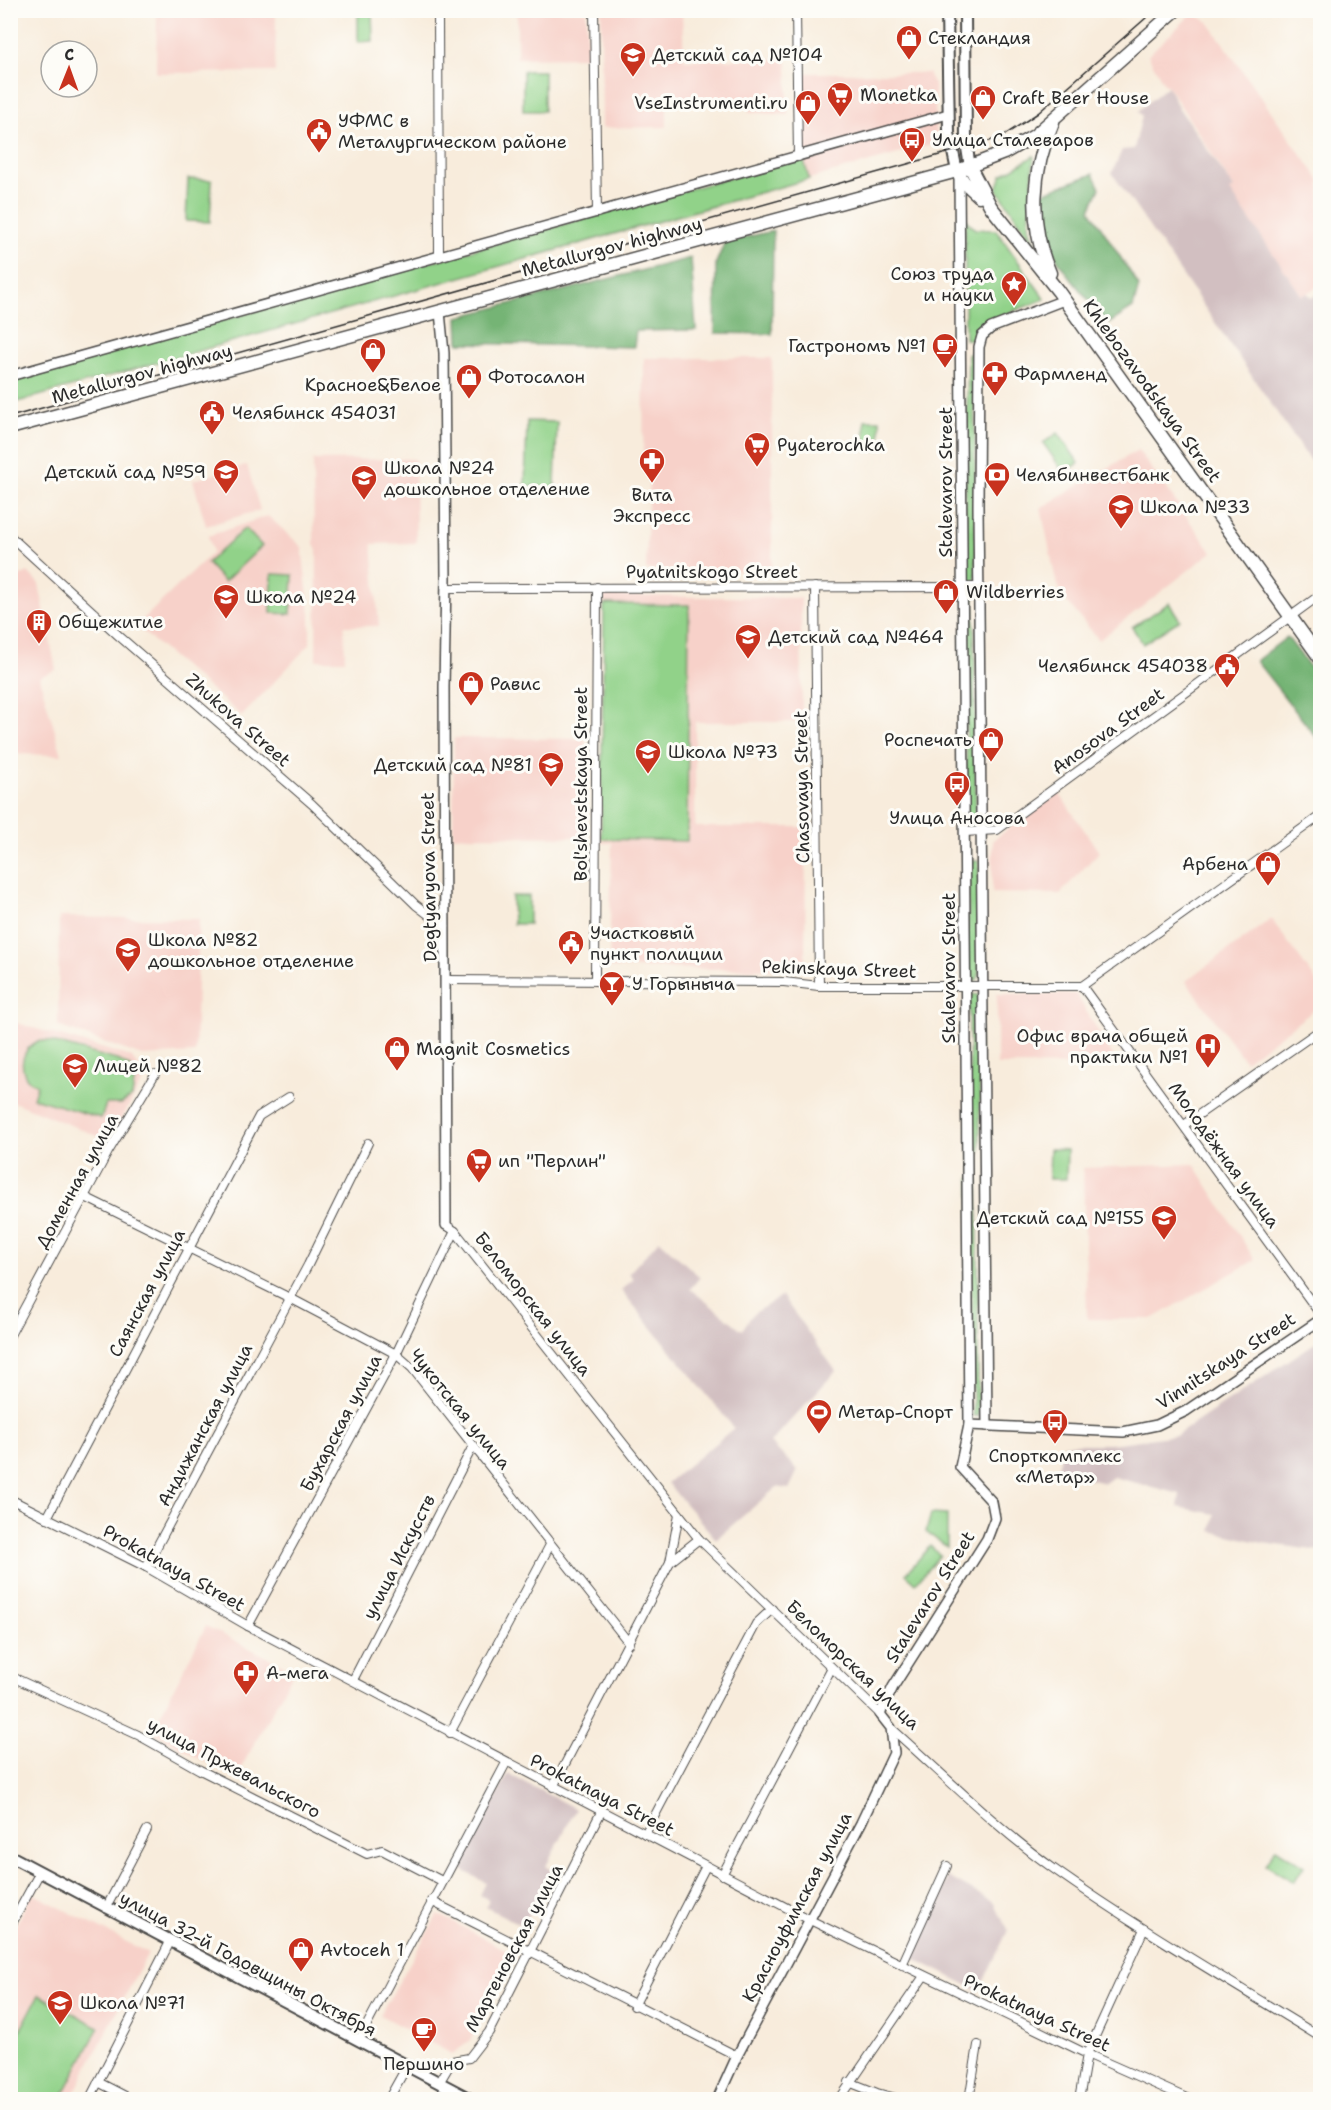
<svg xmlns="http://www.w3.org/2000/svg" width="1331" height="2110" viewBox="0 0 1331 2110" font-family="'Shantell Sans',sans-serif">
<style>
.built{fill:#f7d1c9}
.industrial{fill:#d2bfc1}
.green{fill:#91d289;stroke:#5e7e5a;stroke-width:1.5}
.forest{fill:#74b475;stroke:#507050;stroke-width:1.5}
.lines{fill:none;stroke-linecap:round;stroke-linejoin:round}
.minor-casing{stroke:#4a4846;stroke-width:10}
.tertiary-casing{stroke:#4a4846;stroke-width:12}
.secondary-casing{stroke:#4a4846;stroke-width:14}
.primary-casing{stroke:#4a4846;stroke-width:15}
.minor{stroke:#fff;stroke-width:8}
.tertiary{stroke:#fff;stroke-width:9}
.secondary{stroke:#fff;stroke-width:10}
.primary{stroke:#fff;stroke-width:12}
.tram{stroke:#2b2b2b;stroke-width:1.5}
.labels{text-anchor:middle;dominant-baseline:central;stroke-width:6;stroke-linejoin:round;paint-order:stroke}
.poi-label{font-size:18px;fill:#2b2b2b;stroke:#fdfcf7;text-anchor:start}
.street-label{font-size:18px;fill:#2b2b2b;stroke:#fdfcf7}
</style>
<rect width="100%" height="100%" fill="#fdfcf7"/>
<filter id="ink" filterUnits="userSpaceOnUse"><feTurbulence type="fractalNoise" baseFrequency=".0167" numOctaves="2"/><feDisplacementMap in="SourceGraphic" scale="12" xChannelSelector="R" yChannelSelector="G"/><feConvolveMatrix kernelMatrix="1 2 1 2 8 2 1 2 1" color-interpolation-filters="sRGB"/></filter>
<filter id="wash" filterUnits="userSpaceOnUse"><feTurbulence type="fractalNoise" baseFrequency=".008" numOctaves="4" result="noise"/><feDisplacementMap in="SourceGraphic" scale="24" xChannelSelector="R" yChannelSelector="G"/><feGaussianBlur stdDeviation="1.35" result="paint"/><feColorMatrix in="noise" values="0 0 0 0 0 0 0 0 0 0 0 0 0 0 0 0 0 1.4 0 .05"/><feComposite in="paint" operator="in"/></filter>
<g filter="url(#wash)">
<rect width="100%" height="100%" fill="#f8ecdc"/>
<!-- built -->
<g class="built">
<polygon points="157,11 276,11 275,72 156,73"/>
<polygon points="517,11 586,11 588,57 517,58"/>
<polygon points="601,11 682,11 684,60 787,59 788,115 749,112 748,100 667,98 667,127 602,128"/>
<polygon points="1193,13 1208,22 1320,181 1320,285 1302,296 1229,191 1234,188 1168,86 1164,84 1148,55"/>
<polygon points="800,73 928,73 934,85 937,143 809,179 799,133"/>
<polygon points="644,358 772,358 772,571 646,570 649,476 643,473"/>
<polygon points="1138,450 1212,552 1099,640 1064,598 1056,581 1041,508"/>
<polygon points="415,459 416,543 372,544 379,626 344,626 345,660 316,660 317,549 314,544 313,460"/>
<polygon points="247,465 260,510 206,526 193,480"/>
<polygon points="268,516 302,547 310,614 310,644 242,716 136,626 213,552 208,536"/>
<polygon points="28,572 39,584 56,670 39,677 62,755 11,754 11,581"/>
<polygon points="604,596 801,598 802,722 695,722 695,827 806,827 805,969 609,968 612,843 600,843"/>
<polygon points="454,738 585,739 584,837 453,836"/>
<polygon points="1059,793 1099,852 1060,894 992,893 993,840"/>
<polygon points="59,917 199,919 195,1053 142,1056 58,1026"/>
<polygon points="1271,919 1320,986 1320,1006 1245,1061 1186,981"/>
<polygon points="997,994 1076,994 1119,1066 997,1065"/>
<polygon points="10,1021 131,1057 145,1076 110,1141 11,1101"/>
<polygon points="1194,1164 1255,1260 1152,1319 1087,1319 1083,1168"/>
<polygon points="206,1626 294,1671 235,1779 152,1731"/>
<polygon points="32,1893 148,1953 71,2099 11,2100 11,1935"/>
<polygon points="438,1914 516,1955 470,2041 452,2054 380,2015"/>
</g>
<!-- industrial -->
<g class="industrial">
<polygon points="1168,86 1178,107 1234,188 1230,191 1302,296 1307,293 1312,298 1320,291 1320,475 1112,173 1122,150 1134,149 1142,116 1138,111"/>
<polygon points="659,1240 700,1277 690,1289 742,1330 753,1314 782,1296 836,1371 770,1443 798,1470 789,1489 777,1487 716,1539 667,1483 734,1428 621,1290 634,1279 629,1273"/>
<polygon points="1318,1341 1320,1344 1320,1551 1263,1543 1211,1531 1215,1514 1178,1507 1180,1494 1113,1477 1105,1483 1057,1472 1064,1444 1111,1444 1177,1435"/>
<polygon points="508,1774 576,1809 546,1866 552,1870 523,1926 486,1907 489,1900 480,1895 486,1883 459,1868"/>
<polygon points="948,1877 993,1902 1008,1930 979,1991 909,1956"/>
</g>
<!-- green -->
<g class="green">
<polygon points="358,13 372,13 373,41 358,42"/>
<rect x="523" y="71" width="21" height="40"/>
<polygon points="1034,156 1029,226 1034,244 997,189 1002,175"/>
<polygon points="803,157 809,179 14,403 11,400 10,380"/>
<polygon points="188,179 212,180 210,222 186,221"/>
<polygon points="965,219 975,229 996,230 1045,299 988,321 975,331 975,340 965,339"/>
<polygon points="974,353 976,580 967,583 964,580 968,354"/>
<rect x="865" y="420" width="15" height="30"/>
<polygon points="527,421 557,422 555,487 525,486"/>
<polygon points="1058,433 1079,463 1064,473 1043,443"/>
<polygon points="245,528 262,546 224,582 207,563"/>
<polygon points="272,574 293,575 291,614 271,613"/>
<polygon points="967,596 974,597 976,814 976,828 966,829"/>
<polygon points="1169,603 1180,620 1143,644 1132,627"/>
<polygon points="604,604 689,605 687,841 601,839"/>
<polygon points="969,861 979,861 979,975 977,980 970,981 967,977"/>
<polygon points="512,896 529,896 529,924 513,924"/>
<polygon points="969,994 979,995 980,1153 970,1153"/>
<path d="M38 1041H48L120 1061 131 1068 135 1075 132 1097 121 1104H106L101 1118 33 1098 37 1085 27 1079C18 1064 23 1049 38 1041Z"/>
<polygon points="1050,1149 1067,1150 1066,1179 1049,1179"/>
<polygon points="970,1178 978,1178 978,1416 973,1416"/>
<polygon points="931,1514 947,1515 947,1547 926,1532"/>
<polygon points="930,1546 940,1555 916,1583 906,1574"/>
<polygon points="1276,1848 1304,1866 1294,1882 1266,1865"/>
<polygon points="39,1995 99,2027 61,2099 11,2099 11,2048"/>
</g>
<!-- forest -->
<g class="forest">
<path d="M1093 174 1100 188 1090 210 1139 286 1133 308 1108 324C1088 298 1060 271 1047 240 1041 226 1042 208 1042 193Z"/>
<polygon points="773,231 772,334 715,333 716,263 725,242"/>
<polygon points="691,258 696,330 636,331 634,347 459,343 458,317"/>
<polygon points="1287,637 1320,680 1320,742 1256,661"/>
</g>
</g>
<g filter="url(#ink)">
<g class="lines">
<!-- minor casing -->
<g class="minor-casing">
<g id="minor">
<polyline points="438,10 439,257"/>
<polyline points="594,10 597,213"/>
<polyline points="796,10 798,157"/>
<polyline points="10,536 119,636 312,804 416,905 445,927"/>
<polyline points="815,587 819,986"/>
<polyline points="446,588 979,587"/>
<polyline points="965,832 997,830 1320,595"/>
<polyline points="447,980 784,982 819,986 1082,986 1320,816"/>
<polyline points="595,981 597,587"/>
<polyline points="1082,986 1320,1314"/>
<polyline points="1184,1125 1320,1030"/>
<polyline points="85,1197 290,1298 396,1354 412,1368 629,1643"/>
<polyline points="446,1225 455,1231 699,1539 880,1714"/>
<polyline points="10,1335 108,1152 155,1074"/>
<polyline points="10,1499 146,1567 248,1626 810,1920 1087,2054 1191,2100"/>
<polyline points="679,1514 670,1562 699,1539"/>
<polyline points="47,1518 259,1116 289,1097"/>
<polyline points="146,1567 308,1265 368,1143"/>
<polyline points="248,1626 396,1354 455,1231"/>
<polyline points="10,1676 138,1735 200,1770 367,1854 382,1850 442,1881"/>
<polyline points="353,1680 472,1448"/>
<path d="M891 1728C944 1775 995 1827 1054 1869 1139 1929 1231 1982 1320 2037"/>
<polyline points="450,1733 550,1545"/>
<polyline points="553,1787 670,1562"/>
<polyline points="645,1834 756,1624 772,1609"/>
<polyline points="722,1875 831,1669"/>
<polyline points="431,1901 737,2056"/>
<polyline points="106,1908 147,1830"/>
<polyline points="10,1927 40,1872"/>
<polyline points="902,1965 947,1866"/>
<polyline points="634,2006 706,1866"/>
<polyline points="359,2040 506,1763"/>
<polyline points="98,2082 133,2100"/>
<polyline points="849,2082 877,2093 903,2100"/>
<polyline points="439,2083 452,2061 469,2058 489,2032 601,1812"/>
<polyline points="89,2100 171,1940"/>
<polyline points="388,2100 407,2066"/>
<polyline points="839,2100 924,1976"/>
<polyline points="969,2100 978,2045"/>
<polyline points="1079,2100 1087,2054 1144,1929"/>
</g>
</g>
<!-- tertiary casing -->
<g class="tertiary-casing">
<g id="tertiary">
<polyline points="440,312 444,353 446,579 444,687 446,1225"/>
<polyline points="10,376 948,114"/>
<polyline points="969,1425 1123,1432 1157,1425 1186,1411 1320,1320"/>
<polyline points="987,1426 978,506 979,347 982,336 991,328 1064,300"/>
<polyline points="717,2100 737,2056 861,1823 894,1753 891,1728 880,1714 893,1687 987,1539 995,1518 992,1502 960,1467 969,1425 959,176"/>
</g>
</g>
<!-- secondary casing -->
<g class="secondary-casing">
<g id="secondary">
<polyline points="947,10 949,133 957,171"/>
<polyline points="965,10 966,142 970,167"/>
<polyline points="10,1856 472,2100"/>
</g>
</g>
<!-- primary casing -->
<g class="primary-casing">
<g id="primary">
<polyline points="970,167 991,207 1058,291 1320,658"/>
<polyline points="957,171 964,182 979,196"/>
<path d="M1050 273C1028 224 1032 170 1053 122"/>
<polyline points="10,428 957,171 1004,153 1034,136 1176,10"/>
</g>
</g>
<!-- minor -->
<use href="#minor" class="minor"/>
<!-- tertiary -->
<use href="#tertiary" class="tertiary"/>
<!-- secondary -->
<use href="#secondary" class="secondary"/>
<!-- primary -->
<use href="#primary" class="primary"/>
<!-- tram -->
<polyline class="tram" points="10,417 1000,138 1038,113 1155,10"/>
</g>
</g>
<!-- icons -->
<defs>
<g id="shop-pin" transform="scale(1.35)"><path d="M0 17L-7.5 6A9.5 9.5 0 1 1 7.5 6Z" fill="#c8321e" stroke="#fdfcf7"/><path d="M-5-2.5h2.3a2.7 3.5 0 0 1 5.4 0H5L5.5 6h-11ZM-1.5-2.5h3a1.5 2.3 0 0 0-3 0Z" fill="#fff"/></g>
<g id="school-pin" transform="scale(1.35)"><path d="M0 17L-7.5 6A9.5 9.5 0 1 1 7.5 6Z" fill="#c8321e" stroke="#fdfcf7"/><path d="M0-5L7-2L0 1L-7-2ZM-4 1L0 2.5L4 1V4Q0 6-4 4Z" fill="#fff"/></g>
<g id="supermarket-pin" transform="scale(1.35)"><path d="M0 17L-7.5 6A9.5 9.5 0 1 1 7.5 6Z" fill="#c8321e" stroke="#fdfcf7"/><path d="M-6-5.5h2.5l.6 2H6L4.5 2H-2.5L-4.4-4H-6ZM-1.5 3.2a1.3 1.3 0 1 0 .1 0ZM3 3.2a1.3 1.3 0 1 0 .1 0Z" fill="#fff"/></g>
<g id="civic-pin" transform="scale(1.35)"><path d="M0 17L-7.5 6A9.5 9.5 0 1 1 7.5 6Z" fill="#c8321e" stroke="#fdfcf7"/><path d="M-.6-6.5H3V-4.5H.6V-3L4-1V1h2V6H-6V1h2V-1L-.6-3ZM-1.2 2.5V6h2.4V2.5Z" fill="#fff"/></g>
<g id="bus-pin" transform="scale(1.35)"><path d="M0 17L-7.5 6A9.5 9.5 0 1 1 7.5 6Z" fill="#c8321e" stroke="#fdfcf7"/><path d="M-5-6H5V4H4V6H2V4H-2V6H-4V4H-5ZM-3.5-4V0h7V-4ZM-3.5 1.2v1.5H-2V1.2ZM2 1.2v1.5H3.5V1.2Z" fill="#fff"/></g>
<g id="sight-pin" transform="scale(1.35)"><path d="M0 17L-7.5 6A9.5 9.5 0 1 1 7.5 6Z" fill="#c8321e" stroke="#fdfcf7"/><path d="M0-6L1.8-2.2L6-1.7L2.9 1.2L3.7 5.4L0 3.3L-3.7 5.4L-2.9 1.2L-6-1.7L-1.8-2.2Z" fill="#fff"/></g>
<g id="cafe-pin" transform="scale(1.35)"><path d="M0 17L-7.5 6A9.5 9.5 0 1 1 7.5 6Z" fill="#c8321e" stroke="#fdfcf7"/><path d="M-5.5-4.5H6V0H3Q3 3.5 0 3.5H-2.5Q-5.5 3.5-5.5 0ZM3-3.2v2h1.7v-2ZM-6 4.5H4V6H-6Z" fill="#fff"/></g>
<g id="pharmacy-pin" transform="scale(1.35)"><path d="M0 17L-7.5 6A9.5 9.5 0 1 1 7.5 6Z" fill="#c8321e" stroke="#fdfcf7"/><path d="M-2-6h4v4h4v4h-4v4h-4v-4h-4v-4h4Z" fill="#fff"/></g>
<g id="bank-pin" transform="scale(1.35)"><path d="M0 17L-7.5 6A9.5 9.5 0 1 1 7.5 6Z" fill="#c8321e" stroke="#fdfcf7"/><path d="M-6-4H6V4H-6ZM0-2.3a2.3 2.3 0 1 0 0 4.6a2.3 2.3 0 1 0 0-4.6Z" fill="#fff"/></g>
<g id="building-pin" transform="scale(1.35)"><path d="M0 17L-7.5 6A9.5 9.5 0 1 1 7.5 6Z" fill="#c8321e" stroke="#fdfcf7"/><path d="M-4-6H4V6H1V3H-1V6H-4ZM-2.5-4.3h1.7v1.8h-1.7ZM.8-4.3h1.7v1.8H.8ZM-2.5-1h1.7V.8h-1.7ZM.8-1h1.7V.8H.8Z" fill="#fff"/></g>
<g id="bar-pin" transform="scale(1.35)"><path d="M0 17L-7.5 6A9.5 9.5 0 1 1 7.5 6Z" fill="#c8321e" stroke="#fdfcf7"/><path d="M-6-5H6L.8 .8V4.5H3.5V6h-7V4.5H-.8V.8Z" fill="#fff"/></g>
<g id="hospital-pin" transform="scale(1.35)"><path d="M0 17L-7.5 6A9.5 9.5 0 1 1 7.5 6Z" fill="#c8321e" stroke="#fdfcf7"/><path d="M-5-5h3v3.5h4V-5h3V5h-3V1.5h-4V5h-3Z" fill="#fff"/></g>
<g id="stadium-pin" transform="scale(1.35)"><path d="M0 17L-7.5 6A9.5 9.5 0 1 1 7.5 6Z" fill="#c8321e" stroke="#fdfcf7"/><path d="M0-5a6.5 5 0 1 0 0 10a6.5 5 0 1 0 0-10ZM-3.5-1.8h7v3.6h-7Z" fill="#fff"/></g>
</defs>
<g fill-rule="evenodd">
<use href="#shop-pin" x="909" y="38"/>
<use href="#school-pin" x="633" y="55"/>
<use href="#supermarket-pin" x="840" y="95"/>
<use href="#shop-pin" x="983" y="98"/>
<use href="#shop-pin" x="808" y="103"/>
<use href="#civic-pin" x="319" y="131"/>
<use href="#bus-pin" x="912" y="140"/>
<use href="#sight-pin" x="1014" y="284"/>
<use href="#cafe-pin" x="945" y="346"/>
<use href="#shop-pin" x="373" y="351"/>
<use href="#pharmacy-pin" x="995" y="374"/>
<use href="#shop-pin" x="469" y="377"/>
<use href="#civic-pin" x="212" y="413"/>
<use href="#supermarket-pin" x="757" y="445"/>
<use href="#pharmacy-pin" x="652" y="461"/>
<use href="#school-pin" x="226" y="472"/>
<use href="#bank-pin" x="997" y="475"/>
<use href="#school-pin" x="364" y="478"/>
<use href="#school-pin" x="1121" y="507"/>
<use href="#shop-pin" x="946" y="592"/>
<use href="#school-pin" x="226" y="597"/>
<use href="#building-pin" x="39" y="622"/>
<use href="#school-pin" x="748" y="637"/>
<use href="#civic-pin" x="1227" y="666"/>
<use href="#shop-pin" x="471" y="684"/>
<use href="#shop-pin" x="991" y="740"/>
<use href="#school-pin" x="648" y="752"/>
<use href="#school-pin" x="551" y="765"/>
<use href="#bus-pin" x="957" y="784"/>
<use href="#shop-pin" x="1268" y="864"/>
<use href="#civic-pin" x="571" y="943"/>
<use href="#school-pin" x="128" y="950"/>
<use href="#bar-pin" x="612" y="984"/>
<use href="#hospital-pin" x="1208" y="1046"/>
<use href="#shop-pin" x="397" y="1049"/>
<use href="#school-pin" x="75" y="1066"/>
<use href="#supermarket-pin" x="479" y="1161"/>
<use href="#school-pin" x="1164" y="1218"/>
<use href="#stadium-pin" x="819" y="1412"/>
<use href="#bus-pin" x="1055" y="1422"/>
<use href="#pharmacy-pin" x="246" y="1673"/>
<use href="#shop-pin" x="301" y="1950"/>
<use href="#school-pin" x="60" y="2003"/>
<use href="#cafe-pin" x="424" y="2030"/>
</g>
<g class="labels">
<!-- poi labels -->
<g class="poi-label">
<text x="928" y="38">Стекландия</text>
<text x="652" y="55">Детский сад №104</text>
<text x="860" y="95">Monetka</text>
<text x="1002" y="98">Craft Beer House</text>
<text x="788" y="103" text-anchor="end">VseInstrumenti.ru</text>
<text x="338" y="121">УФМС в<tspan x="338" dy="21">Металургическом районе</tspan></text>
<text x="932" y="140">Улица Сталеваров</text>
<text x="994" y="274" text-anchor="end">Союз труда<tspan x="994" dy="21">и науки</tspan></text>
<text x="926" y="346" text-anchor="end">Гастрономъ №1</text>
<text x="1014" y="374">Фармленд</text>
<text x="488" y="377">Фотосалон</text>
<text x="373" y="385" text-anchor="middle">Красное&amp;Белое</text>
<text x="232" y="413">Челябинск 454031</text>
<text x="777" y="445">Pyaterochka</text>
<text x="384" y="468">Школа №24<tspan x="384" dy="21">дошкольное отделение</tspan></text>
<text x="206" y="472" text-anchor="end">Детский сад №59</text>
<text x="1016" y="475">Челябинвестбанк</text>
<text x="652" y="495" text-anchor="middle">Вита<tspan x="652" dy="21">Экспресс</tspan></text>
<text x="1140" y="507">Школа №33</text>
<text x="966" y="592">Wildberries</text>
<text x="246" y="597">Школа №24</text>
<text x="58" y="622">Общежитие</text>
<text x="768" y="637">Детский сад №464</text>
<text x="1208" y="666" text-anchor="end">Челябинск 454038</text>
<text x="490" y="684">Равис</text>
<text x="972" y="740" text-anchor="end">Роспечать</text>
<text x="668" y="752">Школа №73</text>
<text x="532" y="765" text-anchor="end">Детский сад №81</text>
<text x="957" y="818" text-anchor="middle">Улица Аносова</text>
<text x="1248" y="864" text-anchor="end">Арбена</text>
<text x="590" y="933">Участковый<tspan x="590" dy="21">пункт полиции</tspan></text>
<text x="148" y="940">Школа №82<tspan x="148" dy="21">дошкольное отделение</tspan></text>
<text x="632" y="984">У Горыныча</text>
<text x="1188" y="1036" text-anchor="end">Офис врача общей<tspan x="1188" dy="21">практики №1</tspan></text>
<text x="416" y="1049">Magnit Cosmetics</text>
<text x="94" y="1066">Лицей №82</text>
<text x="498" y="1161">ип "Перлин"</text>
<text x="1144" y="1218" text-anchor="end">Детский сад №155</text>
<text x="838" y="1412">Метар-Спорт</text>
<text x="1055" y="1456" text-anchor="middle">Спорткомплекс<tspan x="1055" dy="21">«Метар»</tspan></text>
<text x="266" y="1673">А-мега</text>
<text x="320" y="1950">Avtoceh 1</text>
<text x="80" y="2003">Школа №71</text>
<text x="424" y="2064" text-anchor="middle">Першино</text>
</g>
<!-- street labels -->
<g class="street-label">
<text transform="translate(612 247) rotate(-15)">Metallurgov highway</text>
<text transform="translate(142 374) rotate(-15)">Metallurgov highway</text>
<text transform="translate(1152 391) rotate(54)">Khlebozavodskaya Street</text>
<text transform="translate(946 482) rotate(-90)">Stalevarov Street</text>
<text x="712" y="572">Pyatnitskogo Street</text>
<text transform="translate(238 720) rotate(41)">Zhukova Street</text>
<text transform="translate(1108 731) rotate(-36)">Anosova Street</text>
<text transform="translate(581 784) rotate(-90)">Bol'shevstskaya Street</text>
<text transform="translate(802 787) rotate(-91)">Chasovaya Street</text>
<text transform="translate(429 877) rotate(-91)">Degtyaryova Street</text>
<text transform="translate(949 968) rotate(-90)">Stalevarov Street</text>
<text transform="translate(839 969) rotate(2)">Pekinskaya Street</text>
<text transform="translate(1224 1155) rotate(54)">Молодёжная улица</text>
<text transform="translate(77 1181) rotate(-61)">Доменная улица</text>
<text transform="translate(147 1293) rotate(-62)">Саянская улица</text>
<text transform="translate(533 1304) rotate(52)">Беломорская улица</text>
<text transform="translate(1226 1361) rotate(-33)">Vinnitskaya Street</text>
<text transform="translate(460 1409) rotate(51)">Чукотская улица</text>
<text transform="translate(341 1423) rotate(-62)">Бухарская улица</text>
<text transform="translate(205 1425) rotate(-62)">Андижанская улица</text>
<text transform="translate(399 1557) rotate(-63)">улица Искусств</text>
<text transform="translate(174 1568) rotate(29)">Prokatnaya Street</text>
<text transform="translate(930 1597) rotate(-58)">Stalevarov Street</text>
<text transform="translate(853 1665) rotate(44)">Беломорская улица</text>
<text transform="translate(234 1768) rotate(28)">улица Пржевальского</text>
<text transform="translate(602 1795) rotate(27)">Prokatnaya Street</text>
<text transform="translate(797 1907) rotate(-62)">Красноуфимская улица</text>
<text transform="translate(514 1948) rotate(-62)">Мартеновская улица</text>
<text transform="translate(248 1964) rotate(28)">улица 32-й Годовщины Октября</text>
<text transform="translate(1037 2013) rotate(25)">Prokatnaya Street</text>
</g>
</g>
<!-- margin -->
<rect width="1331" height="2110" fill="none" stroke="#fdfcf7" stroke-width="36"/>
<!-- north arrow -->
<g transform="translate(69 69) rotate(1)"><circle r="28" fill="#fdfcf7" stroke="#a9a8a5" stroke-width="1.5"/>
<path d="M0-4.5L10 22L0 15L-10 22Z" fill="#c8321e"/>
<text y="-9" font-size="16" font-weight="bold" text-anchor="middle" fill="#2b2b2b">С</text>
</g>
</svg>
